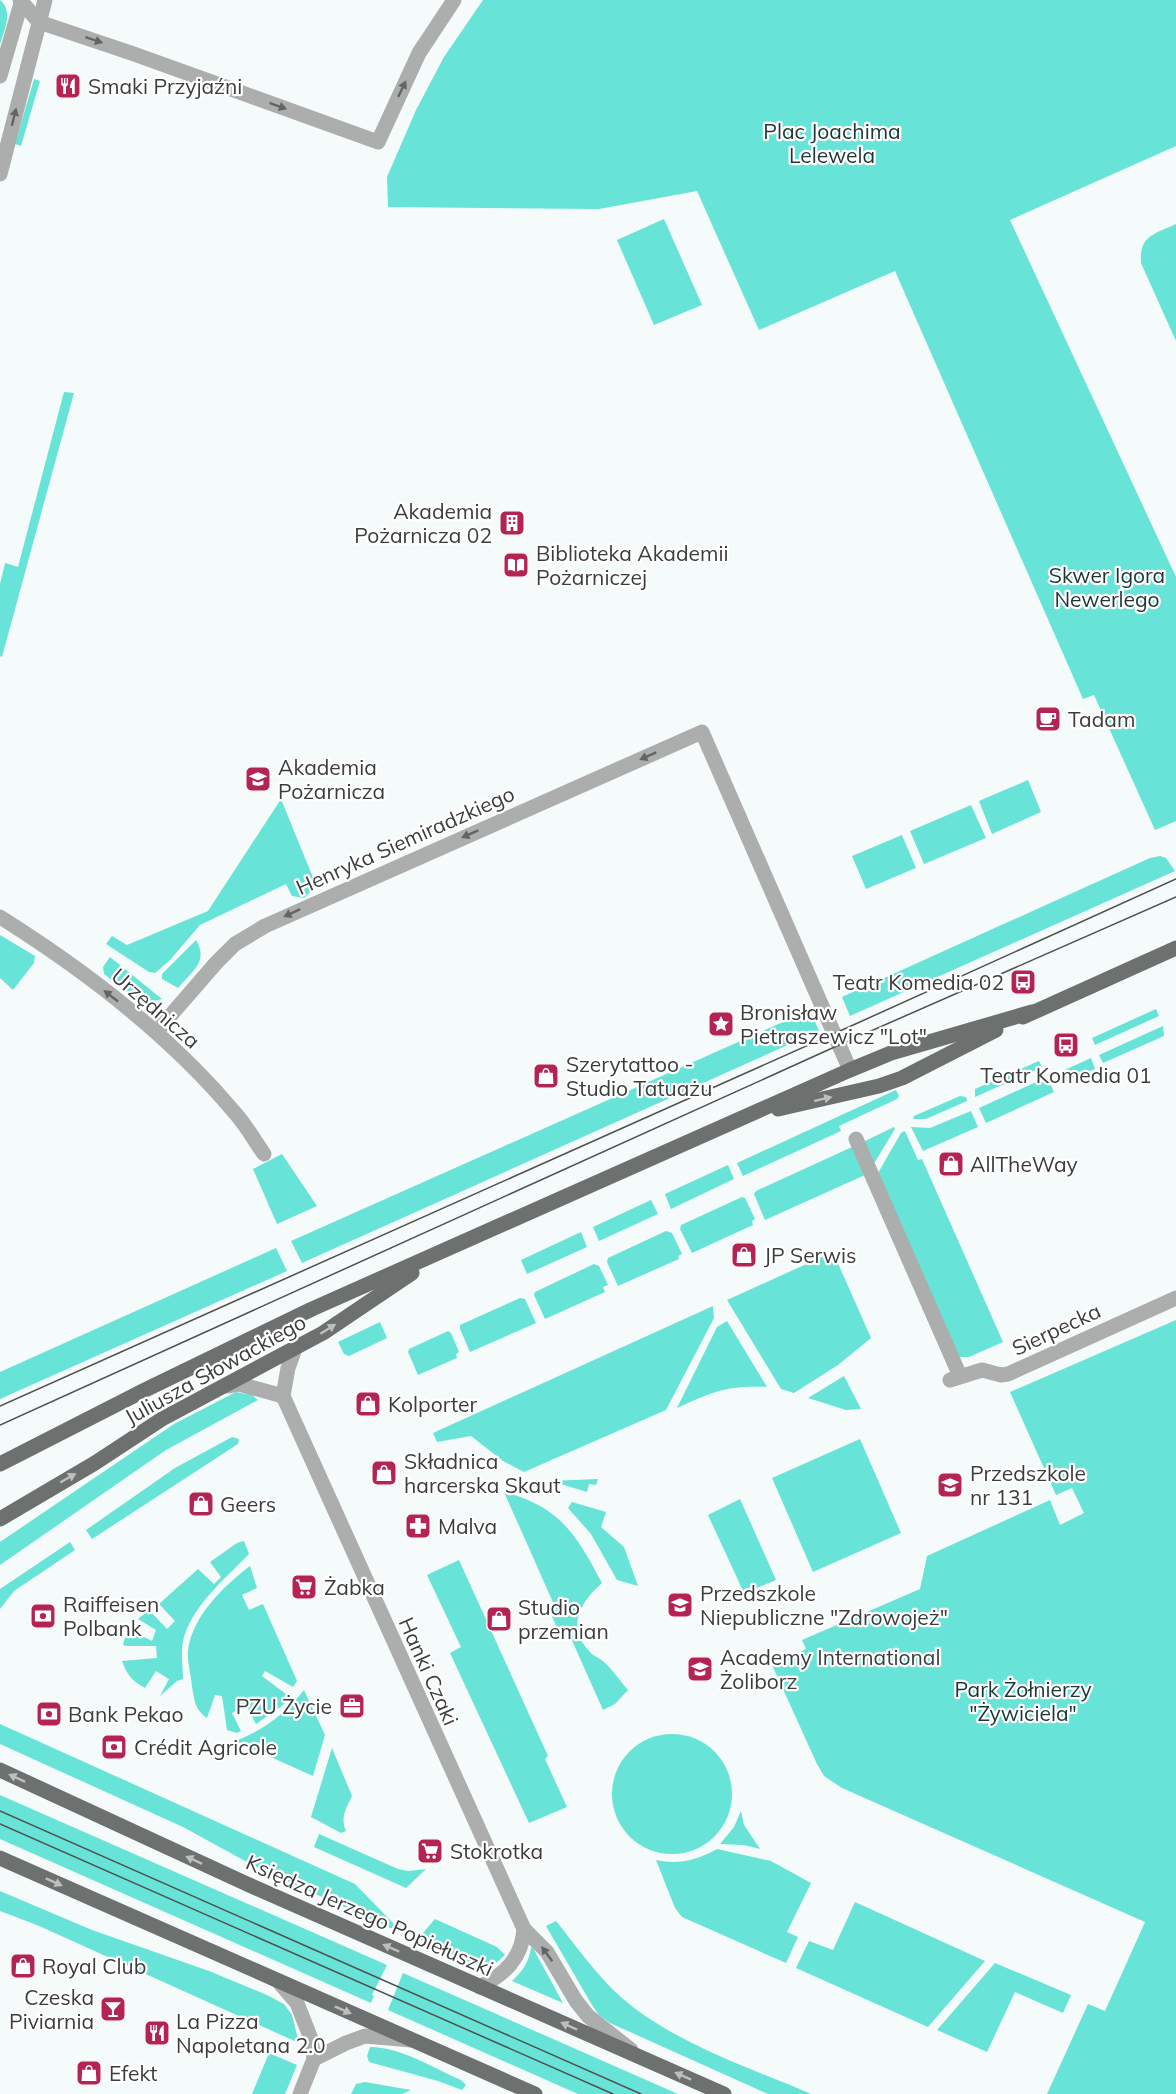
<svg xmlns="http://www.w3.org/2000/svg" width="1176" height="2094" viewBox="0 0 1176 2094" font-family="Mulish,sans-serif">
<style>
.green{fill:#67e3d8}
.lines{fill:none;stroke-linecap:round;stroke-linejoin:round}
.minor{stroke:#acaeae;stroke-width:15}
.major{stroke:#6c706f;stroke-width:15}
.tram{stroke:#4e504f;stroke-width:1.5}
.oneway{fill:#636564}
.oneway2{fill:#bdbfbe}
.labels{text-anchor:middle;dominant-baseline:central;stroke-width:4.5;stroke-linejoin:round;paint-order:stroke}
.poi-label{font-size:21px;fill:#3b3d3c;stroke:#fff;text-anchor:start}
.park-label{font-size:21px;fill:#1e3633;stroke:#fff}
.street-label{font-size:21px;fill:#3b3d3c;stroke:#fff}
</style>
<rect width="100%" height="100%" fill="#f5fafa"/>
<!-- green -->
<g class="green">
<path d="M0 0C14 11 4 31 0 45Z"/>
<polygon points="483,0 1176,0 1176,146 1010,220 1176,577 1176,821 1155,830 1094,695 1083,699 895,271 759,330 697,191 599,209 388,207 387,177 416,110 444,57"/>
<polygon points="34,79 40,81 21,146 15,144"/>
<polygon points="664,219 702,305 654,325 617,240"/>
<path d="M1176 224V341L1141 263C1139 236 1154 234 1176 224Z"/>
<polygon points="64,392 74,393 2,657 0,656 0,584 5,563 18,567"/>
<polygon points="1028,780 1041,812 992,834 979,801"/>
<polygon points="281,799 314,880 311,891 304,898 292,896 286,884 200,925 170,960 155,973 149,972 106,944 112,936 127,945 208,911"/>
<polygon points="971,805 986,838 924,864 910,831"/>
<polygon points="902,835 916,868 866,889 852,856"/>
<polygon points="1160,856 1166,858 1175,871 850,1016 842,997 1150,858"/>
<polygon points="0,935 35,956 34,963 13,990 0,978"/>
<path d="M196 940C209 962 192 971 178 988L162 979V974Z"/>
<path d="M110 957 162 999C139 1007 121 987 104 974L103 967Z"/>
<polygon points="1156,1009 1159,1016 1095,1045 1092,1038"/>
<polygon points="810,1010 819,1031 302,1263 291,1241"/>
<polygon points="1163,1026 1164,1036 1103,1063 1099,1055"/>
<polygon points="1091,1058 1095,1069 1060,1084 1056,1074"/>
<polygon points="1039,1061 1042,1067 975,1097 975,1089"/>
<polygon points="1047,1077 1054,1092 986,1123 979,1108"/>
<polygon points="896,1090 899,1096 897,1099 839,1126 841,1131 743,1176 737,1163"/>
<polygon points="960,1096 966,1097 967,1101 926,1119 913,1119 914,1116"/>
<polygon points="971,1111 978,1127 923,1151 911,1127 930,1128"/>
<polygon points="894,1127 895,1129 873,1165 863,1142"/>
<polygon points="905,1131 918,1160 922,1159 1003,1342 969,1357 959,1357 878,1173 901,1133"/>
<polygon points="852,1147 865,1175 765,1220 754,1194 756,1191"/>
<polygon points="282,1154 317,1206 277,1224 253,1169"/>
<polygon points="728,1165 734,1179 671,1209 665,1194"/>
<polygon points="742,1197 745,1198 755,1219 752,1221 753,1225 692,1253 680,1229 681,1225"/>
<polygon points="651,1200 658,1214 599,1241 593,1227"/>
<polygon points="666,1231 672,1233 682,1254 678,1256 679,1259 618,1286 607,1262 608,1258"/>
<polygon points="581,1232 587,1247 527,1274 521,1260"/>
<polygon points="276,1248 287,1271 0,1399 0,1372"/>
<polygon points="833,1252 871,1338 838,1365 794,1393 781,1389 727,1300"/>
<polygon points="594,1264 599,1266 608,1285 603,1287 605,1292 545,1319 534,1295 535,1292"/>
<polygon points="520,1298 525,1299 536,1323 470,1352 460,1329 460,1325"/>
<polygon points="713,1306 714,1318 666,1410 524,1472 503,1461 471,1436 437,1442 433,1433"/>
<polygon points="1176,1320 1176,2094 1047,2094 1088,2004 1105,2011 1145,1922 842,1788 824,1776 817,1764 772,1665 806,1649 802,1640 920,1589 927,1556 1050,1500 1060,1525 1084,1513 1072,1488 1056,1495 1010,1392"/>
<path d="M727 1321 767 1387C727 1385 712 1392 677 1408L717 1327Z"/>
<polygon points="380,1322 387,1338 349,1356 344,1354 338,1342"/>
<polygon points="448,1331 451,1333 459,1352 456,1354 457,1358 418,1375 408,1352 409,1349"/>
<polygon points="844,1376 861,1409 846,1410 808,1398"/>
<polygon points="236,1392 252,1395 258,1400 166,1450 0,1565 0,1542 174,1424"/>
<polygon points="232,1437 239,1439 238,1444 92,1539 86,1530 175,1468"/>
<polygon points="860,1439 901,1533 813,1572 772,1478"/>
<polygon points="598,1479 596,1485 589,1484 587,1492 551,1481"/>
<path d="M504 1492C560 1507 576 1534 602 1583 579 1603 565 1629 592 1654 595 1657 600 1658 604 1662 613 1670 620 1681 628 1690L615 1704 603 1710 566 1627 558 1630 550 1612 556 1609Z"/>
<polygon points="740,1499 776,1580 744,1593 708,1515"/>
<polygon points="572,1502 606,1512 601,1527 624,1547 638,1586 617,1580 591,1534 568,1508"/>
<path d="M244 1541 249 1554C226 1578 194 1604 184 1637 180 1650 183 1666 183 1679L177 1681 160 1696 169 1679 156 1671 145 1688C132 1681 127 1675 122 1661L157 1658 156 1646H125L123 1644 128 1629 152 1641 156 1630 138 1619 149 1610 167 1629 175 1621 159 1604 198 1569 214 1584 221 1577 210 1562 237 1543Z"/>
<polygon points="70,1542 75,1550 14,1591 0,1609 0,1589"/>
<polygon points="459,1560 548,1756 545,1759 567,1807 529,1823 450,1653 461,1647 427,1575"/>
<path d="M250 1566 257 1588 242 1595 249 1610 263 1604 297 1681 293 1687 265 1671 262 1676 290 1697 283 1705 256 1724 246 1705 232 1713 241 1731 237 1733 227 1730 222 1696 215 1695 207 1718C195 1710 194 1700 192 1686 191 1675 187 1661 188 1650 193 1615 224 1586 250 1566Z"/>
<path d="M304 1690 325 1735 313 1776 235 1741C264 1730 285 1714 304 1690Z"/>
<polygon points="0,1724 355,1884 396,1926 395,1930 256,1867 183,1827 0,1744"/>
<circle cx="672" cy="1794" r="60"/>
<path d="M332 1748 352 1796C346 1808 340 1818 346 1831L341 1833 311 1817Z"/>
<polygon points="0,1795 387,1965 372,1995 374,1996 371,2003 0,1839"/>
<polygon points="741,1811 744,1825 760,1849 744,1845 720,1844 734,1827"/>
<polygon points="319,1834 398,1869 408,1871 426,1869 406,1888 314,1847"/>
<path d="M717 1849 771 1861 811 1883 787 1932 798 1937 786 1963 682 1917 675 1908 656 1860C679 1865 697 1860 717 1849Z"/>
<polygon points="0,1891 92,1930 209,1971 267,1995 284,2004 292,2015 299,2043 37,1925 0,1911"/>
<polygon points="855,1902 985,1961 928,2027 796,1968 809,1941 833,1950"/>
<polygon points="435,1919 497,1947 505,1955 496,1963 478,1966 418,1939"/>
<path d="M556 1921C577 1947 597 1976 622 1998 674 2043 748 2067 811 2094H768L610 2023 599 2015 592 2005 546 1926Z"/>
<path d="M531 1948H533L563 2003 512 1981C522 1972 529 1962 531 1948Z"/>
<polygon points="995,1963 1071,1995 1063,2013 1015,1992 987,2052 937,2030"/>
<polygon points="403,1973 678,2094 578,2094 388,2010"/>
<path d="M370 2047C401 2047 433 2068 461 2080L466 2085 462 2090 438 2081 369 2062 367 2056Z"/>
<polygon points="269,2053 297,2065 285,2094 252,2094"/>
<polygon points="365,2082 411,2090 402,2094 351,2094 356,2084"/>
</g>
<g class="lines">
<!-- minor -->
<g class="minor">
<polyline points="20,0 39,22 134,54 378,142 419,53 454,0"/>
<polyline points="0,76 22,0"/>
<polyline points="0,174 45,0"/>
<path d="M0 917C86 971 169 1034 235 1113 246 1125 254 1140 264 1154"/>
<polyline points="157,1031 216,963 235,944 265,926 702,732 850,1070"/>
<polyline points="856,1139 960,1376"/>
<polyline points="296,1346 288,1368 283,1396 524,1929 547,1952 576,2001 588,2016 631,2050"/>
<polyline points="950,1380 982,1370 1001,1375 1008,1374 1176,1298"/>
<polyline points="227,1386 239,1384 283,1396"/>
<polyline points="278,1981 297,2003 311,2039 314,2059 300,2094"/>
<path d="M480 1987C505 1974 522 1958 524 1929"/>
<polyline points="314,2059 346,2043 365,2036 411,2040"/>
</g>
<!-- major -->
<g class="major">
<polyline points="1023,1017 1176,948"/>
<polyline points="778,1109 879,1086 902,1078 996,1030"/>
<polyline points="0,1464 145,1390 312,1309 850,1070 891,1053 1032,1012"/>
<polyline points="0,1519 95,1463 162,1419 323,1333 412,1273"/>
<polyline points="0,1770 247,1884 724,2094"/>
<polyline points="0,1858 535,2094"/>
</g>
<!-- tram -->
<g class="tram">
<polyline points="0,1406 851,1026 1176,879"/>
<polyline points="0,1425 839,1045 1176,897"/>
<polyline points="0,1811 641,2094"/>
<polyline points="0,1824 613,2094"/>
</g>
</g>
<!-- one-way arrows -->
<defs><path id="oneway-solid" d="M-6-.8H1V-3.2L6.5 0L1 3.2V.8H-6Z" transform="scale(1.5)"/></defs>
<g class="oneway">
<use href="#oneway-solid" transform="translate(94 40) rotate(18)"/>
<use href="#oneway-solid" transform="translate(402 89) rotate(-64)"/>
<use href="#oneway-solid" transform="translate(278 106) rotate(20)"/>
<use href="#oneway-solid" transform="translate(14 117) rotate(-76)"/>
<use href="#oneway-solid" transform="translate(648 756) rotate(156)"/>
<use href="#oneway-solid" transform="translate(470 834) rotate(156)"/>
<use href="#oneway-solid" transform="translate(292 913) rotate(155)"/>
<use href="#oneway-solid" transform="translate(111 996) rotate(-142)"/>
<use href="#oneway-solid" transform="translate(547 1954) rotate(-126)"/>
</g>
<g class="oneway2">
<use href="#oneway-solid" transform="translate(823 1099) rotate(-13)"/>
<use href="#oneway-solid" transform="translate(328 1329) rotate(-32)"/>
<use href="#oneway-solid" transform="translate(68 1478) rotate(-30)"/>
<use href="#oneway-solid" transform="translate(17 1778) rotate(-155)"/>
<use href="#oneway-solid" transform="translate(194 1860) rotate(-155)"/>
<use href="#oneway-solid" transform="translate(54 1882) rotate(24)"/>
<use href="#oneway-solid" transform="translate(391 1948) rotate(-156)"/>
<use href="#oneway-solid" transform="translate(343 2010) rotate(24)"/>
<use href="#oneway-solid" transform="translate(569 2026) rotate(-156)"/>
<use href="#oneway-solid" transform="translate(683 2076) rotate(-156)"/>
</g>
<!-- icons -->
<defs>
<g id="restaurant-square" transform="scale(1.35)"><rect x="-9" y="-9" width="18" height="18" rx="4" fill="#b32453" stroke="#fff"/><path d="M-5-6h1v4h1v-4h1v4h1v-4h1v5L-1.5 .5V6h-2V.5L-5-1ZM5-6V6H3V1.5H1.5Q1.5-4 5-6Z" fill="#fff"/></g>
<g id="building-square" transform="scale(1.35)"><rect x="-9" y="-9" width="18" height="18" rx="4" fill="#b32453" stroke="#fff"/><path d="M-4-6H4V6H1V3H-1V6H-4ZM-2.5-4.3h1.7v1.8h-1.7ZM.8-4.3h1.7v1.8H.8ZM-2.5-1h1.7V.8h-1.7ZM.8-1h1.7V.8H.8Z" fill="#fff"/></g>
<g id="library-square" transform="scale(1.35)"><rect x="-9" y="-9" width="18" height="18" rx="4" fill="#b32453" stroke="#fff"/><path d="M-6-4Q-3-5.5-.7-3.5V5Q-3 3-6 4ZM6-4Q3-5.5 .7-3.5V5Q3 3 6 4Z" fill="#fff"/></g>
<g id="cafe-square" transform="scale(1.35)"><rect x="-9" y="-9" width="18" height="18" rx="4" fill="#b32453" stroke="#fff"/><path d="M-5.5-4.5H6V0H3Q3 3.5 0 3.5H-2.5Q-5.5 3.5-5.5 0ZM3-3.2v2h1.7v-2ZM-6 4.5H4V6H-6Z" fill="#fff"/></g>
<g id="university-square" transform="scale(1.35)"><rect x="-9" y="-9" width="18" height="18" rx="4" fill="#b32453" stroke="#fff"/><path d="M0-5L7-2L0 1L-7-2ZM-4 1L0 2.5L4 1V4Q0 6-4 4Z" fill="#fff"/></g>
<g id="bus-square" transform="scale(1.35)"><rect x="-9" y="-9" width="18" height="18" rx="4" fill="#b32453" stroke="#fff"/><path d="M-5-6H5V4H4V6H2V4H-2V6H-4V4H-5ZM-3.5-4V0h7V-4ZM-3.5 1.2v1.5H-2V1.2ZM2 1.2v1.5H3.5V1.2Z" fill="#fff"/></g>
<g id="sight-square" transform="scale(1.35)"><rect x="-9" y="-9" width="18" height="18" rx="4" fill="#b32453" stroke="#fff"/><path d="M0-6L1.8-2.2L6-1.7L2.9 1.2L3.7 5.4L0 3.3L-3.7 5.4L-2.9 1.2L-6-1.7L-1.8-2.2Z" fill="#fff"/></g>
<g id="shop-square" transform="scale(1.35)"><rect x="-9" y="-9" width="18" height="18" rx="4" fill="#b32453" stroke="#fff"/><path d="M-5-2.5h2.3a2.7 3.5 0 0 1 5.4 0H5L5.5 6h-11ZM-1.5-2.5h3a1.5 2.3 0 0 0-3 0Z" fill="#fff"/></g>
<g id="school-square" transform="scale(1.35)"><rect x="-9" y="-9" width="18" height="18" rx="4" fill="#b32453" stroke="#fff"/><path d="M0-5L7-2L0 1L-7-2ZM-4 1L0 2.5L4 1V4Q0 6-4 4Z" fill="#fff"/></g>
<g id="pharmacy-square" transform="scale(1.35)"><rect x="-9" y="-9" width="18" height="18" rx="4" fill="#b32453" stroke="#fff"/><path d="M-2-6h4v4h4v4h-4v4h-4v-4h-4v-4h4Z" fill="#fff"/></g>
<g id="supermarket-square" transform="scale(1.35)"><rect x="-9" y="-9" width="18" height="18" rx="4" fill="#b32453" stroke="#fff"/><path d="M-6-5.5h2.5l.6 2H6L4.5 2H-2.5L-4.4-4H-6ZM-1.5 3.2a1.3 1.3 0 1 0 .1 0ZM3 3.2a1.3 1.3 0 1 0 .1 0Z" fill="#fff"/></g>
<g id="bank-square" transform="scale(1.35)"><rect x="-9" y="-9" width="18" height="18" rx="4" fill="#b32453" stroke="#fff"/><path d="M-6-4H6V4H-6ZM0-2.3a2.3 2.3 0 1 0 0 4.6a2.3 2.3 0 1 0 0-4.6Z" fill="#fff"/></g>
<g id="office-square" transform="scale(1.35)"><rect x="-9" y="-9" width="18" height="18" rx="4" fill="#b32453" stroke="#fff"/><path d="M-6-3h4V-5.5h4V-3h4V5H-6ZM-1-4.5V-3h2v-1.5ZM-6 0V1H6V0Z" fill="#fff"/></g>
<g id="bar-square" transform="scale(1.35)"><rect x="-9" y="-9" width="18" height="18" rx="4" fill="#b32453" stroke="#fff"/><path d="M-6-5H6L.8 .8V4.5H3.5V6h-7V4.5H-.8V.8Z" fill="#fff"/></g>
</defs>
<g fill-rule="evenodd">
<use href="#restaurant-square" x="68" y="86"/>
<use href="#building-square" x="512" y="523"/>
<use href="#library-square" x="516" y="565"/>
<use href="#cafe-square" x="1048" y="719"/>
<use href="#university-square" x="258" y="779"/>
<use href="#bus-square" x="1023" y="982"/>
<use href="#sight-square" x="721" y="1024"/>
<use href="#bus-square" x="1066" y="1045"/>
<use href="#shop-square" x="546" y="1076"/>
<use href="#shop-square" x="951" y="1164"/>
<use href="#shop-square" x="744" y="1255"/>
<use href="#shop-square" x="368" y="1404"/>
<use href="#shop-square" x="384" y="1473"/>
<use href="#school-square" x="950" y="1485"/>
<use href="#shop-square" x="201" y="1504"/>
<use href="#pharmacy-square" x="418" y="1526"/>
<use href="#supermarket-square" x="304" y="1587"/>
<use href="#school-square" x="680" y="1605"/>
<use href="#bank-square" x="43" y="1616"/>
<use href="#shop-square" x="499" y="1619"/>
<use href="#school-square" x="700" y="1669"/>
<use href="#office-square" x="352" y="1706"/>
<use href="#bank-square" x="49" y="1714"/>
<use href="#bank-square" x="114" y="1747"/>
<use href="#supermarket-square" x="430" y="1851"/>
<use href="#shop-square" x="23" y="1966"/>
<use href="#bar-square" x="113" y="2009"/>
<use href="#restaurant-square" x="157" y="2033"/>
<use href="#shop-square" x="89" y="2073"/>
</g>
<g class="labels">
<!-- poi labels -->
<g class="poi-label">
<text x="88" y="86">Smaki Przyjaźni</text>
<text x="492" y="511" text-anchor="end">Akademia<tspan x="492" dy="24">Pożarnicza 02</tspan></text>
<text x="536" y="553">Biblioteka Akademii<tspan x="536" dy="24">Pożarniczej</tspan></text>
<text x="1068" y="719">Tadam</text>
<text x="278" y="767">Akademia<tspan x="278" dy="24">Pożarnicza</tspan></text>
<text x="1004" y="982" text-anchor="end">Teatr Komedia 02</text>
<text x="740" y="1012">Bronisław<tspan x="740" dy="24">Pietraszewicz "Lot"</tspan></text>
<text x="566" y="1064">Szerytattoo -<tspan x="566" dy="24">Studio Tatuażu</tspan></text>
<text x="1066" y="1075" text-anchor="middle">Teatr Komedia 01</text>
<text x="970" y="1164">AllTheWay</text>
<text x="764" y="1255">JP Serwis</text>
<text x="388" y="1404">Kolporter</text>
<text x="404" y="1461">Składnica<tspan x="404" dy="24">harcerska Skaut</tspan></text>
<text x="970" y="1473">Przedszkole<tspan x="970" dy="24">nr 131</tspan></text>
<text x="220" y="1504">Geers</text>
<text x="438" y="1526">Malva</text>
<text x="324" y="1587">Żabka</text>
<text x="700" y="1593">Przedszkole<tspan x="700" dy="24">Niepubliczne "Zdrowojeż"</tspan></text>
<text x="63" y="1604">Raiffeisen<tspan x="63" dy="24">Polbank</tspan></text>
<text x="518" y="1607">Studio<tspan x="518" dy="24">przemian</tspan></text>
<text x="720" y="1657">Academy International<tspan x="720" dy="24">Żoliborz</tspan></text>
<text x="332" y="1706" text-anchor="end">PZU Życie</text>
<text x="68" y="1714">Bank Pekao</text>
<text x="134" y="1747">Crédit Agricole</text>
<text x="450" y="1851">Stokrotka</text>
<text x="42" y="1966">Royal Club</text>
<text x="94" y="1997" text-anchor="end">Czeska<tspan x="94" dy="24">Piviarnia</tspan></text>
<text x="176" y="2021">La Pizza<tspan x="176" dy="24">Napoletana 2.0</tspan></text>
<text x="109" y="2073">Efekt</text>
</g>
<!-- park labels -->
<g class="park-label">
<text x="832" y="131">Plac Joachima<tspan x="832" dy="24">Lelewela</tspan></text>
<text x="1107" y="575">Skwer Igora<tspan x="1107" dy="24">Newerlego</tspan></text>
<text x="1023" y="1689">Park Żołnierzy<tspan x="1023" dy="24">"Żywiciela"</tspan></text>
</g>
<!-- street labels -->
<g class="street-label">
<text transform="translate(405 840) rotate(-24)">Henryka Siemiradzkiego</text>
<text transform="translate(156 1008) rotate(41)">Urzędnicza</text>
<text transform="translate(1056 1329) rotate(-25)">Sierpecka</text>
<text transform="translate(215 1369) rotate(-29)">Juliusza Słowackiego</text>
<text transform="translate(429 1671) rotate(66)">Hanki Czaki</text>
<text transform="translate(370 1915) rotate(24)">Księdza Jerzego Popiełuszki</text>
</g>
</g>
</svg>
